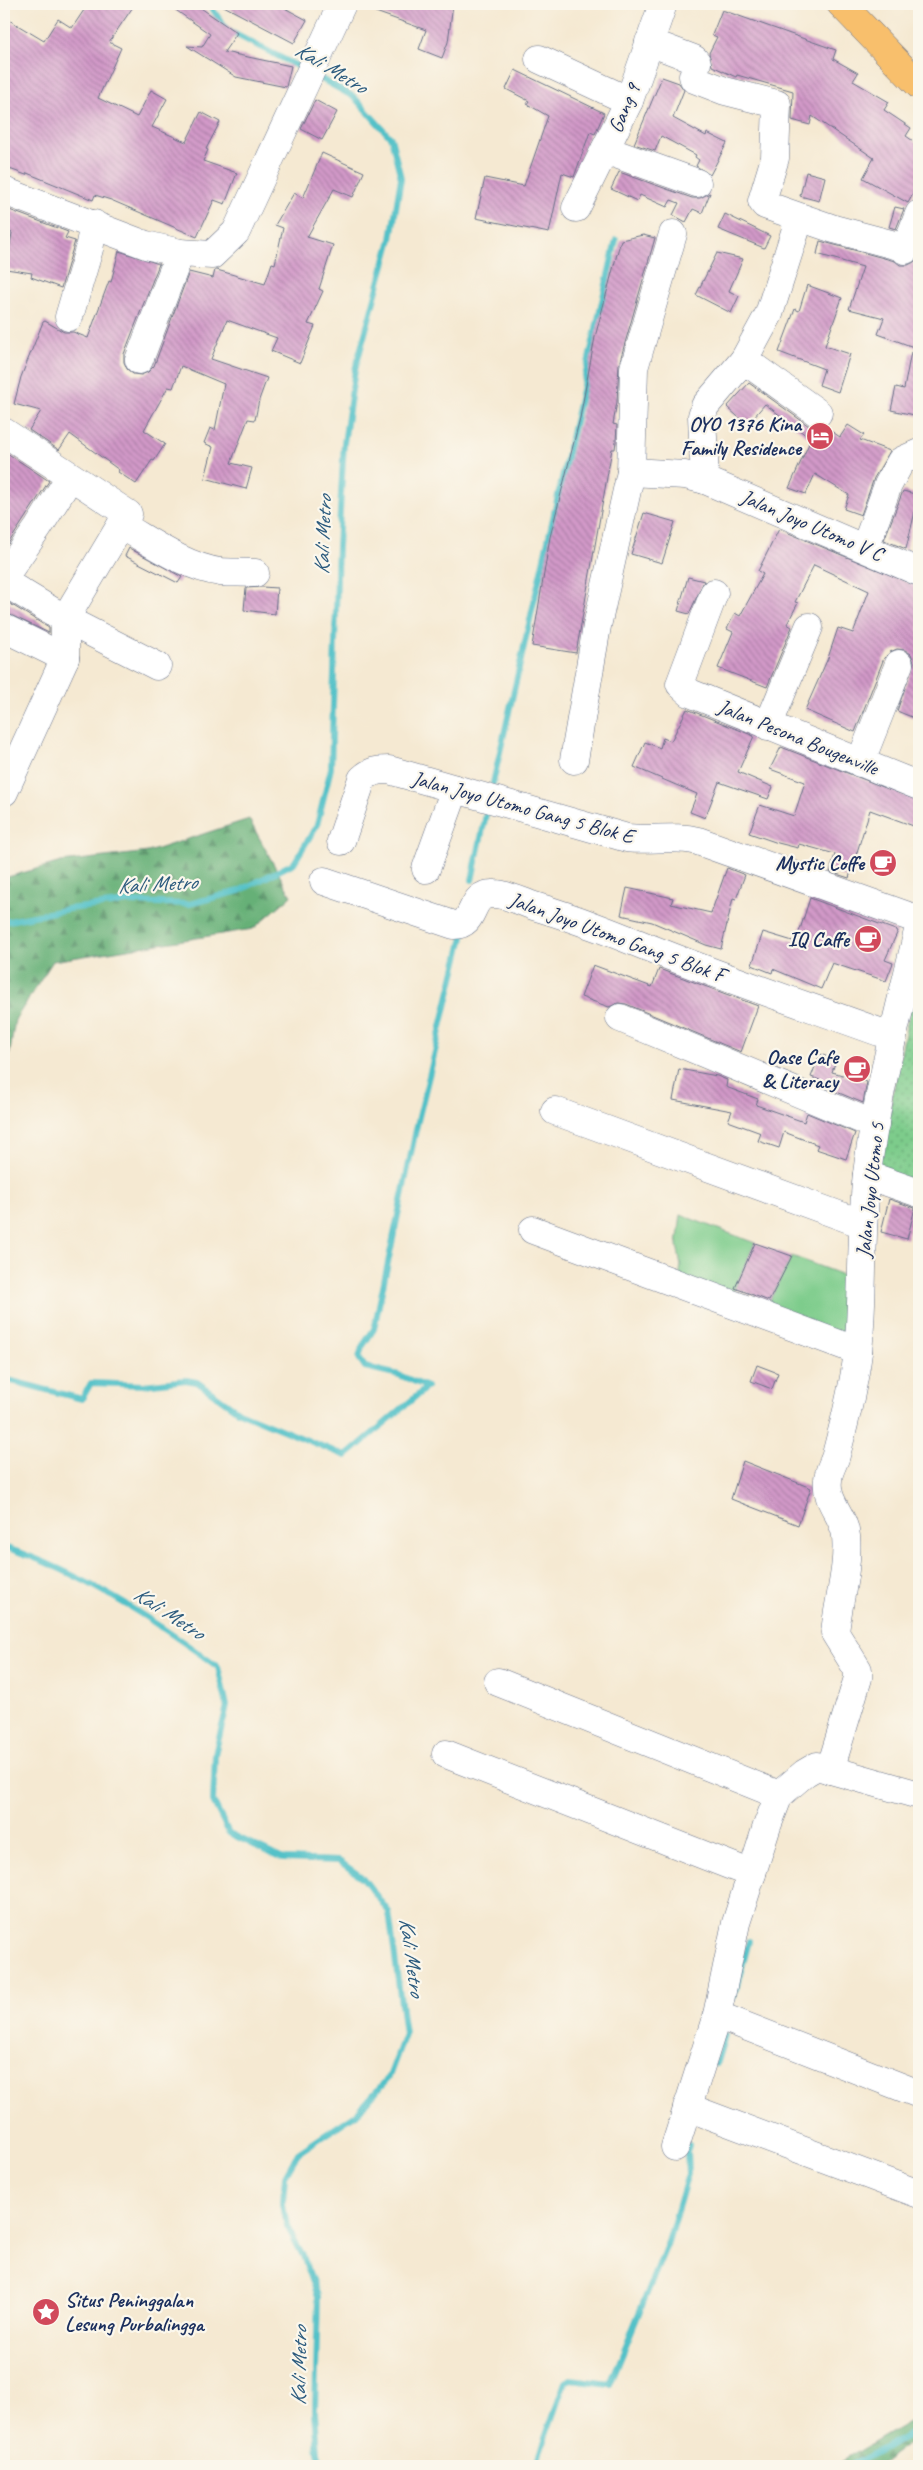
<svg xmlns="http://www.w3.org/2000/svg" width="923" height="2470" viewBox="0 0 923 2470" font-family="Caveat,sans-serif">
<style>
.grass{fill:#7dcc8b;stroke:#4c7e74}
.forest{fill:url(#forest-firs);stroke:#40706a}
.park{fill:url(#park-dots);stroke:#4c7e74}
.lines{fill:none;stroke-linecap:round;stroke-linejoin:round}
.stream{stroke:#53c1c8;stroke-width:6}
.building{fill:url(#building-back-hatch)}
.minor-casing{stroke:#677087;stroke-width:29}
.major-casing{stroke:#677087;stroke-width:29}
.minor{stroke:#fff;stroke-width:28}
.major{stroke:#f8bf6c;stroke-width:28}
.labels{text-anchor:middle;dominant-baseline:central;stroke-width:4.5;stroke-linejoin:round;paint-order:stroke}
.street-label{font-size:21px;fill:#1b2f5e;stroke:#fbf7ec}
.poi-label{font-size:21px;font-weight:bold;fill:#1b2f5e;stroke:#fbf7ec;text-anchor:end}
.water-label{font-size:22px;font-style:italic;fill:#2c5b7e;stroke:#fbf7ec}
</style>
<defs>
<pattern id="forest-firs" width="22" height="20" patternUnits="userSpaceOnUse" patternTransform="scale(1.25)"><rect width="22" height="20" fill="#66b077"/><path d="M5 1l3.5 6h-7zM16 11l3.5 6h-7z" fill="#539065"/></pattern>
<pattern id="park-dots" width="8" height="8" patternUnits="userSpaceOnUse" patternTransform="scale(1.25)"><rect width="8" height="8" fill="#7dcc8b"/><path d="M2 2h.1M6 6h.1" fill="none" stroke="#66a675" stroke-width="1.8" stroke-linecap="round"/></pattern>
<pattern id="building-back-hatch" width="6" height="6" patternUnits="userSpaceOnUse" patternTransform="scale(1.25)"><rect width="6" height="6" fill="#d299c8"/><path d="M-1 5l2 2M0 0l6 6M5-1l2 2" fill="none" stroke="#aa7da6"/></pattern>
</defs>
<rect width="100%" height="100%" fill="#fbf7ec"/>
<filter id="ink" filterUnits="userSpaceOnUse"><feTurbulence type="fractalNoise" baseFrequency=".02" numOctaves="2"/><feDisplacementMap in="SourceGraphic" scale="10" xChannelSelector="R" yChannelSelector="G"/><feConvolveMatrix kernelMatrix="1 2 1 2 8 2 1 2 1" color-interpolation-filters="sRGB"/></filter>
<filter id="wash" filterUnits="userSpaceOnUse"><feTurbulence type="fractalNoise" baseFrequency=".0096" numOctaves="4" result="noise"/><feDisplacementMap in="SourceGraphic" scale="20" xChannelSelector="R" yChannelSelector="G"/><feGaussianBlur stdDeviation="1.12" result="paint"/><feColorMatrix in="noise" values="0 0 0 0 0 0 0 0 0 0 0 0 0 0 0 0 0 1.4 0 .05"/><feComposite in="paint" operator="in"/></filter>
<g filter="url(#wash)">
<rect width="100%" height="100%" fill="#f5e9d2"/>
<!-- grass -->
<g class="grass">
<polygon points="681,1215 755,1243 731,1297 679,1278 681,1265 677,1245"/>
<polygon points="792,1256 848,1277 842,1338 764,1311"/>
</g>
<!-- forest -->
<g class="forest">
<polygon points="249,819 291,896 253,929 53,961 15,1020 4,1089 4,878 61,862 148,852"/>
<polygon points="919,2416 919,2435 878,2466 834,2466"/>
</g>
<!-- park -->
<polygon class="park" points="919,964 919,1185 878,1167"/>
<g class="lines">
<!-- stream -->
<g class="stream">
<polyline points="209,4 227,30 305,70"/>
<polyline points="493,783 616,240"/>
<polyline points="472,880 488,805"/>
<polyline points="4,922 68,909 129,902 189,904 239,891 294,863 317,825 331,768 338,546 344,443 355,370 391,239 401,178 391,138 354,97 316,76"/>
<polyline points="4,1379 82,1399 91,1383 144,1385 186,1380 197,1382 239,1412 346,1456 427,1387 399,1375 365,1367 359,1358 362,1347 374,1329 417,1125 464,933"/>
<path d="M4 1547C82 1572 152 1619 218 1667L227 1706 215 1754 213 1801 229 1833 283 1859 339 1861 363 1878 389 1912 405 2034 389 2077 356 2114 298 2153 285 2176 283 2204 287 2226 303 2256 318 2296 315 2412 318 2453 323 2466"/>
<polyline points="734,1997 749,1941"/>
<polyline points="716,2064 725,2036"/>
<polyline points="535,2466 565,2382 570,2379 610,2384 668,2242 688,2174 687,2152 689,2145"/>
<polyline points="851,2466 919,2429"/>
</g>
</g>
<g id="blocks">
<!-- building -->
<g class="building">
<polygon points="88,4 135,4 109,42 121,48 98,98 137,117 151,90 167,99 152,127 186,142 201,112 220,122 206,149 208,150 203,161 237,173 225,204 214,200 197,237 111,200 95,195 93,200 27,173 26,175 4,167 4,17 44,41 58,19 72,28"/>
<polygon points="167,4 195,4 237,33 224,52 291,66 286,87 236,77 187,46 202,47 210,34"/>
<polygon points="220,4 277,4 307,20 294,43"/>
<polygon points="359,4 453,4 448,42 442,58 419,49 426,30 359,6"/>
<polygon points="722,10 836,50 833,59 858,73 853,81 889,102 884,110 911,128 906,136 919,145 919,183 908,203 863,178 874,158 812,116 810,125 792,120 793,91 737,75 736,77 712,66 709,53 717,37 712,35"/>
<polygon points="515,70 604,113 595,134 590,132 574,177 562,173 549,233 476,218 485,178 524,186 548,116 527,104 529,101 506,89"/>
<polygon points="662,77 679,83 684,90 673,118 706,136 707,133 727,143 710,175 696,166 699,160 695,157 696,155 661,136 655,151 634,144"/>
<polygon points="315,100 337,112 322,140 301,129"/>
<polygon points="322,153 364,172 353,197 334,189 307,237 333,245 319,289 323,291 308,324 315,326 300,363 271,351 277,338 227,320 211,359 267,378 259,400 255,420 248,419 231,463 252,468 246,489 205,478 213,447 204,443 210,428 215,430 224,384 181,366 173,388 168,387 144,430 165,444 154,461 152,460 136,484 118,472 119,470 70,434 59,450 29,430 41,411 14,404 21,377 43,322 45,321 64,332 73,332 88,338 109,281 111,282 119,251 159,264 124,354 124,362 127,369 133,374 141,375 148,372 154,366 189,272 213,278 215,270 217,270 265,284 272,263 275,264 283,228 275,225 294,193 303,198"/>
<polygon points="619,172 692,198 700,198 710,193 702,213 693,209 686,222 673,215 679,203 671,200 667,207 640,195 637,201 611,189"/>
<polygon points="806,172 825,177 819,201 800,196"/>
<polygon points="895,207 904,209 896,229 889,227"/>
<polygon points="4,208 68,232 65,238 75,241 61,288 31,277 32,273 6,269 12,233 4,229"/>
<polygon points="725,214 770,236 764,248 718,229"/>
<polygon points="643,235 655,238 619,364 617,402 613,424 617,425 616,441 615,449 612,449 576,653 532,646 550,537 580,418 595,337 617,254 621,240"/>
<polygon points="820,241 895,261 900,265 908,265 914,262 919,256 919,349 878,334 884,318 849,309 863,267 817,254"/>
<polygon points="717,253 743,259 729,291 739,296 731,313 696,295"/>
<polygon points="807,285 842,298 825,346 850,354 838,392 819,385 824,369 779,352 795,309 799,311"/>
<polygon points="911,352 919,353 919,416 891,410 896,387 904,389"/>
<polygon points="749,383 809,426 817,429 825,427 840,437 848,425 864,435 860,440 890,451 874,478 861,515 844,509 849,495 815,474 806,494 789,488 811,439 765,404 747,425 727,407"/>
<polygon points="4,451 49,481 8,544 4,541"/>
<polygon points="903,491 919,495 906,549 884,540"/>
<polygon points="644,513 675,522 662,563 631,554"/>
<polygon points="779,529 919,587 919,720 897,711 914,662 911,654 905,650 897,649 890,652 884,658 855,732 805,710 828,658 838,628 853,633 869,591 814,565 795,602 798,603 787,624 792,627 767,687 718,668 733,632 727,629 735,613 740,616 763,574 758,571"/>
<polygon points="129,548 182,577 178,583 125,556"/>
<polygon points="688,577 704,581 689,614 678,611"/>
<polygon points="262,587 277,588 275,614 244,610 246,588"/>
<polygon points="4,600 49,628 49,633 4,612"/>
<polygon points="687,709 754,736 738,772 773,787 768,799 719,782 705,818 690,812 697,794 634,767 645,742 660,748 663,738 671,741"/>
<polygon points="781,747 919,801 919,828 870,810 849,878 830,872 835,854 799,844 798,848 778,843 749,833 760,805 794,816 805,782 770,769"/>
<polygon points="727,868 745,875 736,899 733,898 721,949 706,945 652,922 621,915 627,888 673,898 671,904 711,913"/>
<polygon points="810,898 898,931 885,960 893,963 886,981 832,963 821,989 773,969 772,973 752,965 763,932 796,942"/>
<polygon points="593,965 652,987 659,969 758,1006 741,1052 626,1004 618,1003 609,1007 581,997"/>
<polygon points="820,1054 836,1060 832,1072 867,1082 863,1103 818,1084 820,1080 811,1077"/>
<polygon points="679,1069 717,1076 727,1080 726,1087 758,1099 756,1105 804,1122 807,1113 855,1133 846,1159 816,1149 818,1145 784,1132 779,1148 758,1141 761,1133 728,1121 732,1111 673,1100"/>
<polygon points="889,1199 915,1208 907,1239 881,1232"/>
<polygon points="755,1243 792,1256 769,1301 735,1288"/>
<polygon points="757,1365 778,1373 772,1389 751,1381"/>
<polygon points="743,1461 811,1488 798,1525 731,1499"/>
</g>
</g>
</g>
<g filter="url(#ink)">
<use href="#blocks" fill-opacity="0" stroke="#677087" stroke-width="1"/>
<g class="lines">
<!-- minor casing -->
<g class="minor-casing">
<g id="minor">
<polyline points="649,42 694,59 697,63 693,76 694,79 725,91 777,104 775,158 762,201 765,205 834,229 906,248"/>
<polyline points="539,59 629,101"/>
<polyline points="605,150 697,183"/>
<polyline points="4,191 146,245 180,253 212,255 236,232 342,4"/>
<polyline points="576,208 629,101 663,4"/>
<polyline points="905,250 919,214"/>
<polyline points="69,317 89,249 94,224"/>
<polyline points="139,360 180,253"/>
<polyline points="744,360 769,314 797,226"/>
<path d="M4 432 128 514 121 525C151 542 185 567 220 572 231 573 244 572 255 573"/>
<polyline points="631,472 685,475 705,480 919,572"/>
<polyline points="705,480 702,416 705,406 744,360 818,413"/>
<polyline points="865,548 888,485 901,461 919,453"/>
<polyline points="4,577 38,528 70,477"/>
<polyline points="4,582 65,619 157,666"/>
<polyline points="714,593 680,684 690,693 919,786"/>
<polyline points="4,628 65,658"/>
<polyline points="768,726 809,627"/>
<polyline points="574,760 597,626 631,472 634,368 673,234"/>
<polyline points="860,763 899,664"/>
<polyline points="4,792 65,658 65,619 121,525"/>
<path d="M341 841 362 779C371 771 377 770 389 770L627 838C651 841 675 835 698 841L919 920"/>
<polyline points="426,869 455,789"/>
<path d="M324 881 454 925C478 925 467 892 495 894 507 894 522 902 534 906 578 919 620 936 662 953 738 983 816 1009 893 1037"/>
<polyline points="620,1018 875,1125"/>
<polyline points="555,1111 863,1224"/>
<polyline points="867,1175 919,1193"/>
<polyline points="533,1230 858,1351"/>
<polyline points="498,1682 779,1795"/>
<polyline points="446,1754 752,1874"/>
<path d="M830 1770 858 1678V1670L835 1633C838 1601 849 1568 846 1536 844 1515 825 1502 828 1480 828 1471 834 1463 836 1455 845 1421 854 1386 858 1352 864 1293 860 1233 867 1174 877 1091 900 1008 919 927"/>
<polyline points="717,2015 919,2094"/>
<polyline points="687,2107 919,2194"/>
<polyline points="675,2147 717,2015 736,1923 767,1826 779,1795 805,1773 817,1766 919,1795"/>
</g>
</g>
<!-- major casing -->
<g class="major-casing">
<polyline id="major" points="841,4 919,85"/>
</g>
<!-- minor -->
<use href="#minor" class="minor"/>
<!-- major -->
<use href="#major" class="major"/>
</g>
</g>
<!-- icons -->
<defs>
<g id="hotel-disc" transform="scale(1.4375)"><circle r="9.5" fill="#d1495b" stroke="#fbf7ec"/><path d="M-6-4.5h1.5V1H6V5H4.5V3h-9V5H-6ZM-4 0a1.8 1.8 0 1 1 3.6 0ZM.5 0V-2.5h3Q6-2.5 6 0Z" fill="#fff"/></g>
<g id="cafe-disc" transform="scale(1.4375)"><circle r="9.5" fill="#d1495b" stroke="#fbf7ec"/><path d="M-5.5-4.5H6V0H3Q3 3.5 0 3.5H-2.5Q-5.5 3.5-5.5 0ZM3-3.2v2h1.7v-2ZM-6 4.5H4V6H-6Z" fill="#fff"/></g>
<g id="sight-disc" transform="scale(1.4375)"><circle r="9.5" fill="#d1495b" stroke="#fbf7ec"/><path d="M0-6L1.8-2.2L6-1.7L2.9 1.2L3.7 5.4L0 3.3L-3.7 5.4L-2.9 1.2L-6-1.7L-1.8-2.2Z" fill="#fff"/></g>
</defs>
<g fill-rule="evenodd">
<use href="#hotel-disc" x="820" y="436"/>
<use href="#cafe-disc" x="883" y="863"/>
<use href="#cafe-disc" x="868" y="939"/>
<use href="#cafe-disc" x="857" y="1069"/>
<use href="#sight-disc" x="46" y="2312"/>
</g>
<g class="labels">
<!-- street labels -->
<g class="street-label">
<text transform="translate(624 108) rotate(-67)">Gang 9</text>
<text transform="translate(812 525) rotate(23)">Jalan Joyo Utomo V C</text>
<text transform="translate(798 737) rotate(22)">Jalan Pesona Bougenville</text>
<text transform="translate(523 807) rotate(15)">Jalan Joyo Utomo Gang 5 Blok E</text>
<text transform="translate(617 937) rotate(20)">Jalan Joyo Utomo Gang 5 Blok F</text>
<text transform="translate(870 1190) rotate(-84)">Jalan Joyo Utomo 5</text>
</g>
<!-- poi labels -->
<g class="poi-label">
<text x="801" y="424">OYO 1376 Kina<tspan x="801" dy="24">Family Residence</tspan></text>
<text x="864" y="863">Mystic Coffe</text>
<text x="849" y="939">IQ Caffe</text>
<text x="838" y="1057">Oase Cafe<tspan x="838" dy="24">&amp; Literacy</tspan></text>
<text x="65" y="2300" text-anchor="start">Situs Peninggalan<tspan x="65" dy="24">Lesung Purbalingga</tspan></text>
</g>
<!-- water labels -->
<g class="water-label">
<text transform="translate(331 68) rotate(31)">Kali Metro</text>
<text transform="translate(323 535) rotate(-88)">Kali Metro</text>
<text transform="translate(157 884) rotate(-3)">Kali Metro</text>
<text transform="translate(169 1613) rotate(33)">Kali Metro</text>
<text transform="translate(412 1957) rotate(82)">Kali Metro</text>
<text transform="translate(299 2366) rotate(-89)">Kali Metro</text>
</g>
</g>
<!-- margin -->
<rect width="923" height="2470" fill="none" stroke="#fbf7ec" stroke-width="20"/>
</svg>
